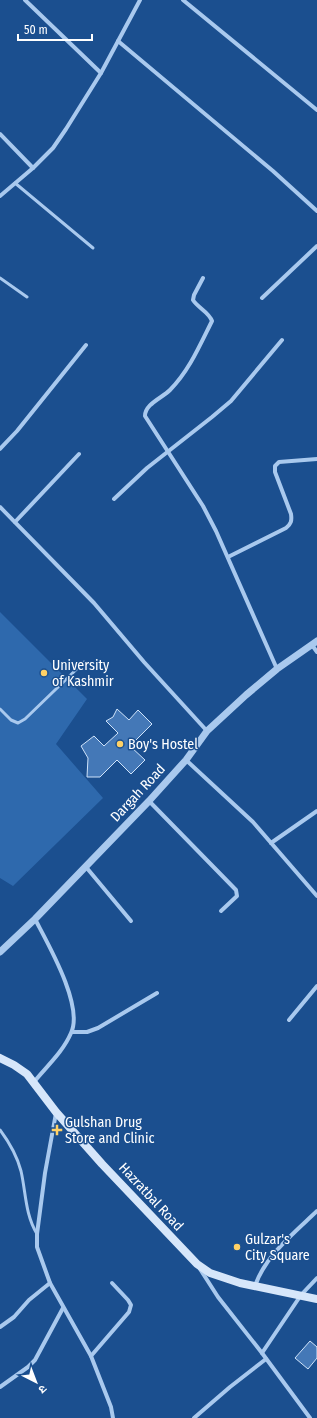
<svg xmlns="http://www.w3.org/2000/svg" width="317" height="1418" viewBox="0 0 317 1418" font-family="'Fira Sans Condensed','Noto Sans Devanagari',sans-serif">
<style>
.green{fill:#2e69ad}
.building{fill:#4478b7;stroke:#cfe3fa}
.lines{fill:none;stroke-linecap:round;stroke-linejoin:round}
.service{stroke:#a9c9ee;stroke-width:3}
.minor{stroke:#a9c9ee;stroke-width:4}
.tertiary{stroke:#a9c9ee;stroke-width:7}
.secondary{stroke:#d6e6fa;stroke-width:8}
.poi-dot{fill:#ffd166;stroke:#1b4f8f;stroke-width:1.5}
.labels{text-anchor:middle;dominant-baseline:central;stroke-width:3;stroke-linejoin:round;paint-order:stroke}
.poi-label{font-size:14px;fill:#fff;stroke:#1b4f8f;text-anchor:start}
.street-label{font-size:14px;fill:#fff;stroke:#1b4f8f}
</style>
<rect width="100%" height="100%" fill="#1b4f8f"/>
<!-- green -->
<polygon class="green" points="0,612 87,699 56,744 103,798 13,886 0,878"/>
<!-- building -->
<g class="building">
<polygon points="117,709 129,720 138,710 152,724 130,746 145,760 131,774 117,760 100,777 87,777 88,758 81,746 94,736 104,746 118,733 106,721 113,717"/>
<polygon points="310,1341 317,1347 317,1358 308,1369 295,1358"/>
</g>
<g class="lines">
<!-- service -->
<g class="service">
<polyline points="15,183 93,248"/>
<polyline points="0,278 27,297"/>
<polyline points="0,709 11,720 18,723 25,719 84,662"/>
<path d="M0 1130C9 1142 17 1156 21 1171 26 1193 25 1214 37 1234"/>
</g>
<!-- minor -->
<g class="minor">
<polyline points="25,0 101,73"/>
<polyline points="183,0 317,110"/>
<polyline points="118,41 273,171 317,211"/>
<polyline points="0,134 33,168"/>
<polyline points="0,196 33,168 53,148 66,129 101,73 140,0"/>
<path d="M203 278 194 295 193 300C198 308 209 312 212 321 200 345 189 371 170 390 162 398 145 404 145 416L203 506 216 531 277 669"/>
<polyline points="262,298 317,246"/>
<polyline points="0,449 17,431 86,345"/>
<polyline points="114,499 147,468 212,417 231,401 282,340"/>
<polyline points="0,507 94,603 144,662 207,731"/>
<polyline points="15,522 79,454"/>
<path d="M228 557 286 528C291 524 292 521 291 514L275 472V466L279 462 317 459"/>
<polyline points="312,645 317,652"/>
<polyline points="186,760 253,822 317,896"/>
<polyline points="149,801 236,890 237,896 221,911"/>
<polyline points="271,843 317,811"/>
<polyline points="86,867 131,921"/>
<polyline points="289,1020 317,986"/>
<polyline points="72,1032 87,1032 98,1028 157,993"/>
<path d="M34 1082C46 1067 63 1052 71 1033 84 1006 48 944 35 919"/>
<polyline points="56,1113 45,1173 37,1234 37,1247 50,1283 91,1356 111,1407 113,1418"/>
<polyline points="200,1269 218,1297 262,1353 310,1418"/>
<path d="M255 1286C265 1256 294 1233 317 1211"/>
<polyline points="0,1327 14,1317 29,1300 50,1283"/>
<polyline points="262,1353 301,1295 317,1278"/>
<polyline points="91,1356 129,1312 131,1305 128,1300 112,1283"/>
<polyline points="0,1387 28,1367 35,1360 63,1308"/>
<polyline points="194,1418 230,1387 266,1359"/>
</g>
<!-- tertiary -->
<polyline class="tertiary" points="0,952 35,919 149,801 186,760 207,731 246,695 277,669 317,641"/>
<!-- secondary -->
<polyline class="secondary" points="0,1058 14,1065 27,1074 56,1112 102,1164 197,1264 210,1273 240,1283 317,1299"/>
</g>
<!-- markers -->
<g class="poi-dot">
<circle cx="44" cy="673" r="4"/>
<circle cx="120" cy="744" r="4"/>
<path d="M55 1124h4v4h4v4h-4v4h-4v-4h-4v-4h4z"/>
<circle cx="237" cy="1247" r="4"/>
</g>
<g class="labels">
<!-- poi labels -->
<g class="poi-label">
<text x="52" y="665">University<tspan x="52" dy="16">of Kashmir</tspan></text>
<text x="128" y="744">Boy's Hostel</text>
<text x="65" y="1122">Gulshan Drug<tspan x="65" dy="16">Store and Clinic</tspan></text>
<text x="245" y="1239">Gulzar's<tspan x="245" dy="16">City Square</tspan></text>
</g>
<!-- street labels -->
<g class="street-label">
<text transform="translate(138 793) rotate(-47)">Dargah Road</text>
<text transform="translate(151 1197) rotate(47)">Hazratbal Road</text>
</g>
</g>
<!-- north arrow -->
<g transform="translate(36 1382) rotate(138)" stroke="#1b4f8f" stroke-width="3" paint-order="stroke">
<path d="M0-3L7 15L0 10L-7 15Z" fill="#ffffff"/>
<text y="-6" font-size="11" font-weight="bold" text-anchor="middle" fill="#ffffff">उ</text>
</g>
<!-- scale -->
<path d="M18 34v6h74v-6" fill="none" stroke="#ffffff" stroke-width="2"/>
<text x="24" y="34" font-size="12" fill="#ffffff" stroke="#1b4f8f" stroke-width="3" paint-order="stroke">50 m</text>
</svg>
